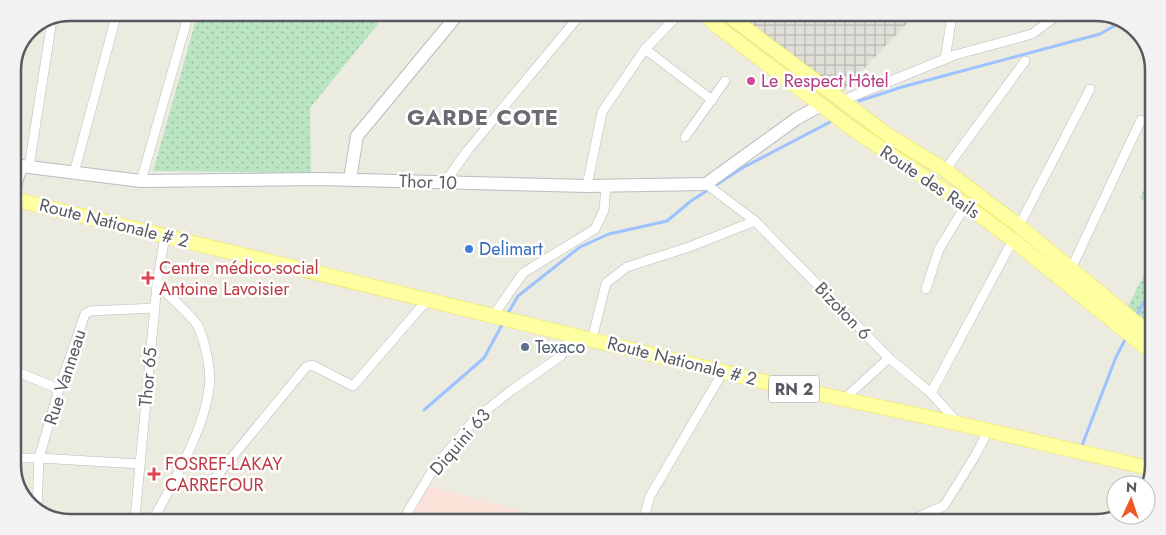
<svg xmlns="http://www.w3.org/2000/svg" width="1166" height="535" viewBox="0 0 1166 535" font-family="Jost,sans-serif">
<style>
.industrial{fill:url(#industrial-grid)}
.medical{fill:#fbe2d9}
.grass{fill:url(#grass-dots)}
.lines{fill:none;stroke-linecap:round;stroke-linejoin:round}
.stream{stroke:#9cc2ff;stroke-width:3}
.street-casing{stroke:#babbc2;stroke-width:10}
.secondary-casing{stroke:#babcc4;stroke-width:14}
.primary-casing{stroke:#f4e450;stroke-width:15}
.street{stroke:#fff;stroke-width:9}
.secondary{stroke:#fff;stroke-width:12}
.primary{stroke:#fdffa1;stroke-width:14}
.hotel-dot{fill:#d1479c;stroke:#fff;stroke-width:2}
.shop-dot{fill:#3f7fe0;stroke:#fff;stroke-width:2}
.health-dot{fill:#e0444e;stroke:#fff;stroke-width:2}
.service-dot{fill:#5c6f8a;stroke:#fff;stroke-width:2}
.labels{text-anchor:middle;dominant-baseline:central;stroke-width:5;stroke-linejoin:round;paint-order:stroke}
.shield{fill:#fff;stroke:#8a8c90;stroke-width:1}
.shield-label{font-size:16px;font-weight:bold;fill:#585a61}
.hotel-label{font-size:18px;fill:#b23c85;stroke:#fff;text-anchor:start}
.street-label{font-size:18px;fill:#585a61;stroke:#fff}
.shop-label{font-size:18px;fill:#366cbe;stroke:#fff;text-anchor:start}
.health-label{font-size:18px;fill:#be3a42;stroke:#fff;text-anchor:start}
.service-label{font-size:18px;fill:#4e5e75;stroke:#fff;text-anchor:start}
.district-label{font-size:22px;font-weight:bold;letter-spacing:1px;fill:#696c73;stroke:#fff}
.rim{fill:none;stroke:#585a61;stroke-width:2.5}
</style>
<defs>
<pattern id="industrial-grid" width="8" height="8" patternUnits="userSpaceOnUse" patternTransform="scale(1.25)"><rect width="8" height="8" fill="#dfded7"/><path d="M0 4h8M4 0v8" fill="none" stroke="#b8b7b2"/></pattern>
<pattern id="grass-dots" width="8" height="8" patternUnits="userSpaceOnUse" patternTransform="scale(1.25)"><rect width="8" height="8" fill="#bae5c2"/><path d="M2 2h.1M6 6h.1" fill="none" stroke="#9abda1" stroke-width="1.8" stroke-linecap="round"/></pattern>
</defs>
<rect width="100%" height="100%" fill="#ecebdf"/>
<!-- industrial -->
<polygon class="industrial" points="740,15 914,16 836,98"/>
<!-- medical -->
<polygon class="medical" points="429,486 555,520 409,520"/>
<!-- grass -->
<g class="grass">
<polygon points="198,13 386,14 310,108 311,173 153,171"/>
<polygon points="1152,172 1152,207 1140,198"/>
<polygon points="1151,261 1151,326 1128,306"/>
</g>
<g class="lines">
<!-- stream -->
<g class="stream">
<polyline points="859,101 902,87 1100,34 1123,21"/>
<polyline points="507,315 518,296 580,247 609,234 667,221 691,201 744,167 830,122"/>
<polyline points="1136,317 1151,288"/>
<polyline points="424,410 484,358 503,323"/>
<polyline points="1081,448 1116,357 1127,336"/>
</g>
<!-- street casing -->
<g class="street-casing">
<g id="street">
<polyline points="645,49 712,100"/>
<polyline points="945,59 952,16"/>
<polyline points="841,101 955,55 1032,34 1055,17"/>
<polyline points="685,137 725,81"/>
<polyline points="29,167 52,20"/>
<polyline points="945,170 1025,61"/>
<polyline points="74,173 117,13"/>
<polyline points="141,181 189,13"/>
<polyline points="445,182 468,150 580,15"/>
<polyline points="706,184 755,221 889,358 931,393 959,424"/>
<polyline points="587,186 602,112 645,49 678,15"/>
<polyline points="1019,226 1090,89"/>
<polyline points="1071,269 1141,120"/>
<polyline points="926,289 939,249 966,205"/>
<polyline points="493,316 523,273 595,229 604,210 606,186"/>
<polyline points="592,339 606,283 627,267 689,247 755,221"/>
<polyline points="13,370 59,389"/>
<polyline points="931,393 1013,240"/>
<polyline points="844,399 889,358"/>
<polyline points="13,458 39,458 140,464"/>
<polyline points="215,478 306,367 312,365 353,386 428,299"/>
<polyline points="37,509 39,458 59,389 85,314 90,311 155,308"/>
<polyline points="135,518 157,284 165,236"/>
<path d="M154 518C174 481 204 430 209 388 212 372 205 343 199 328 196 319 165 292 157 284"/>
<polyline points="403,520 434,468 475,419 512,390 561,356 572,335"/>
<polyline points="643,521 650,496 723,372"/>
<polyline points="906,522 944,506 975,456 988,431"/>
</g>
</g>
<!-- secondary casing -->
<g class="secondary-casing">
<g id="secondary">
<polyline points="350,179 357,136 458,14"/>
<polyline points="13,193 21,166 141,181 321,179 587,186 706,184 796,119 821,105"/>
</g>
</g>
<!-- primary casing -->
<g class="primary-casing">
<g id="primary">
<polyline points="706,15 717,26 854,130 966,205 1013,240 1150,351"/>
<polyline points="728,15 889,136 945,170 1019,226 1151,335"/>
<polyline points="13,199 773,384 960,424 1149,468"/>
</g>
</g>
<!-- street -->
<use href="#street" class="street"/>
<!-- secondary -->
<use href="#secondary" class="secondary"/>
<!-- primary -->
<use href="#primary" class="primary"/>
</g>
<!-- markers -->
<circle class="hotel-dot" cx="751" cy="81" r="5"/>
<circle class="shop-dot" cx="469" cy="249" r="5"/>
<g class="health-dot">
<path d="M145.5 270.5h5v5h5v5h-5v5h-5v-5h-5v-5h5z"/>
<path d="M151.5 466.5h5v5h5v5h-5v5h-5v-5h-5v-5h5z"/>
</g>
<circle class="service-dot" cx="525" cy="347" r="5"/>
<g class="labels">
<!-- shield labels -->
<rect class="shield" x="769" y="375.5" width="50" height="27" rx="4"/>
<g class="shield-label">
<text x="794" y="389">RN 2</text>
</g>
<!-- hotel labels -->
<g class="hotel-label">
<text x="761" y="81">Le Respect Hôtel</text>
</g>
<!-- street labels -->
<g class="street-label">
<text transform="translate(428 182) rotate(2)">Thor 10</text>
<text transform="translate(930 182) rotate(34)">Route des Rails</text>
<text transform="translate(114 223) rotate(14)">Route Nationale # 2</text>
<text transform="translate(843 311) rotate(46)">Bizoton 6</text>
<text transform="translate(682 361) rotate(14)">Route Nationale # 2</text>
<text transform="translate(65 377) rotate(-72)">Rue Vanneau</text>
<text transform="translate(148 377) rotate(-85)">Thor 65</text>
<text transform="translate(460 442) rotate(-49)">Diquini 63</text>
</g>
<!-- shop labels -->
<g class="shop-label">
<text x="479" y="249">Delimart</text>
</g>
<!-- health labels -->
<g class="health-label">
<text x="159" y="268">Centre médico-social<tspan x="159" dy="21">Antoine Lavoisier</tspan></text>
<text x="165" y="464">FOSREF-LAKAY<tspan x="165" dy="21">CARREFOUR</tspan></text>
</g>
<!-- service labels -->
<g class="service-label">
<text x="535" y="347">Texaco</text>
</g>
<!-- district labels -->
<g class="district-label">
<text x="483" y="117">GARDE COTE</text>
</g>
</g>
<!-- crop -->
<path d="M0 0H1166V535H0ZM70 21H1096A49 49 0 0 1 1145 70V465A49 49 0 0 1 1096 514H70A49 49 0 0 1 21 465V70A49 49 0 0 1 70 21Z" fill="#f2f2f2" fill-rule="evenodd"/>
<path class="rim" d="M70 21H1096A49 49 0 0 1 1145 70V465A49 49 0 0 1 1096 514H70A49 49 0 0 1 21 465V70A49 49 0 0 1 70 21Z"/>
<!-- north arrow -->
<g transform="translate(1131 500) rotate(3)"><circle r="24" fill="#ffffff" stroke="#bcbdc0"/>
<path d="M0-4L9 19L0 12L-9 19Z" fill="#ed5924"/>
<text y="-8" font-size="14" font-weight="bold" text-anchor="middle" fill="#585a61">N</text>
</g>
</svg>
